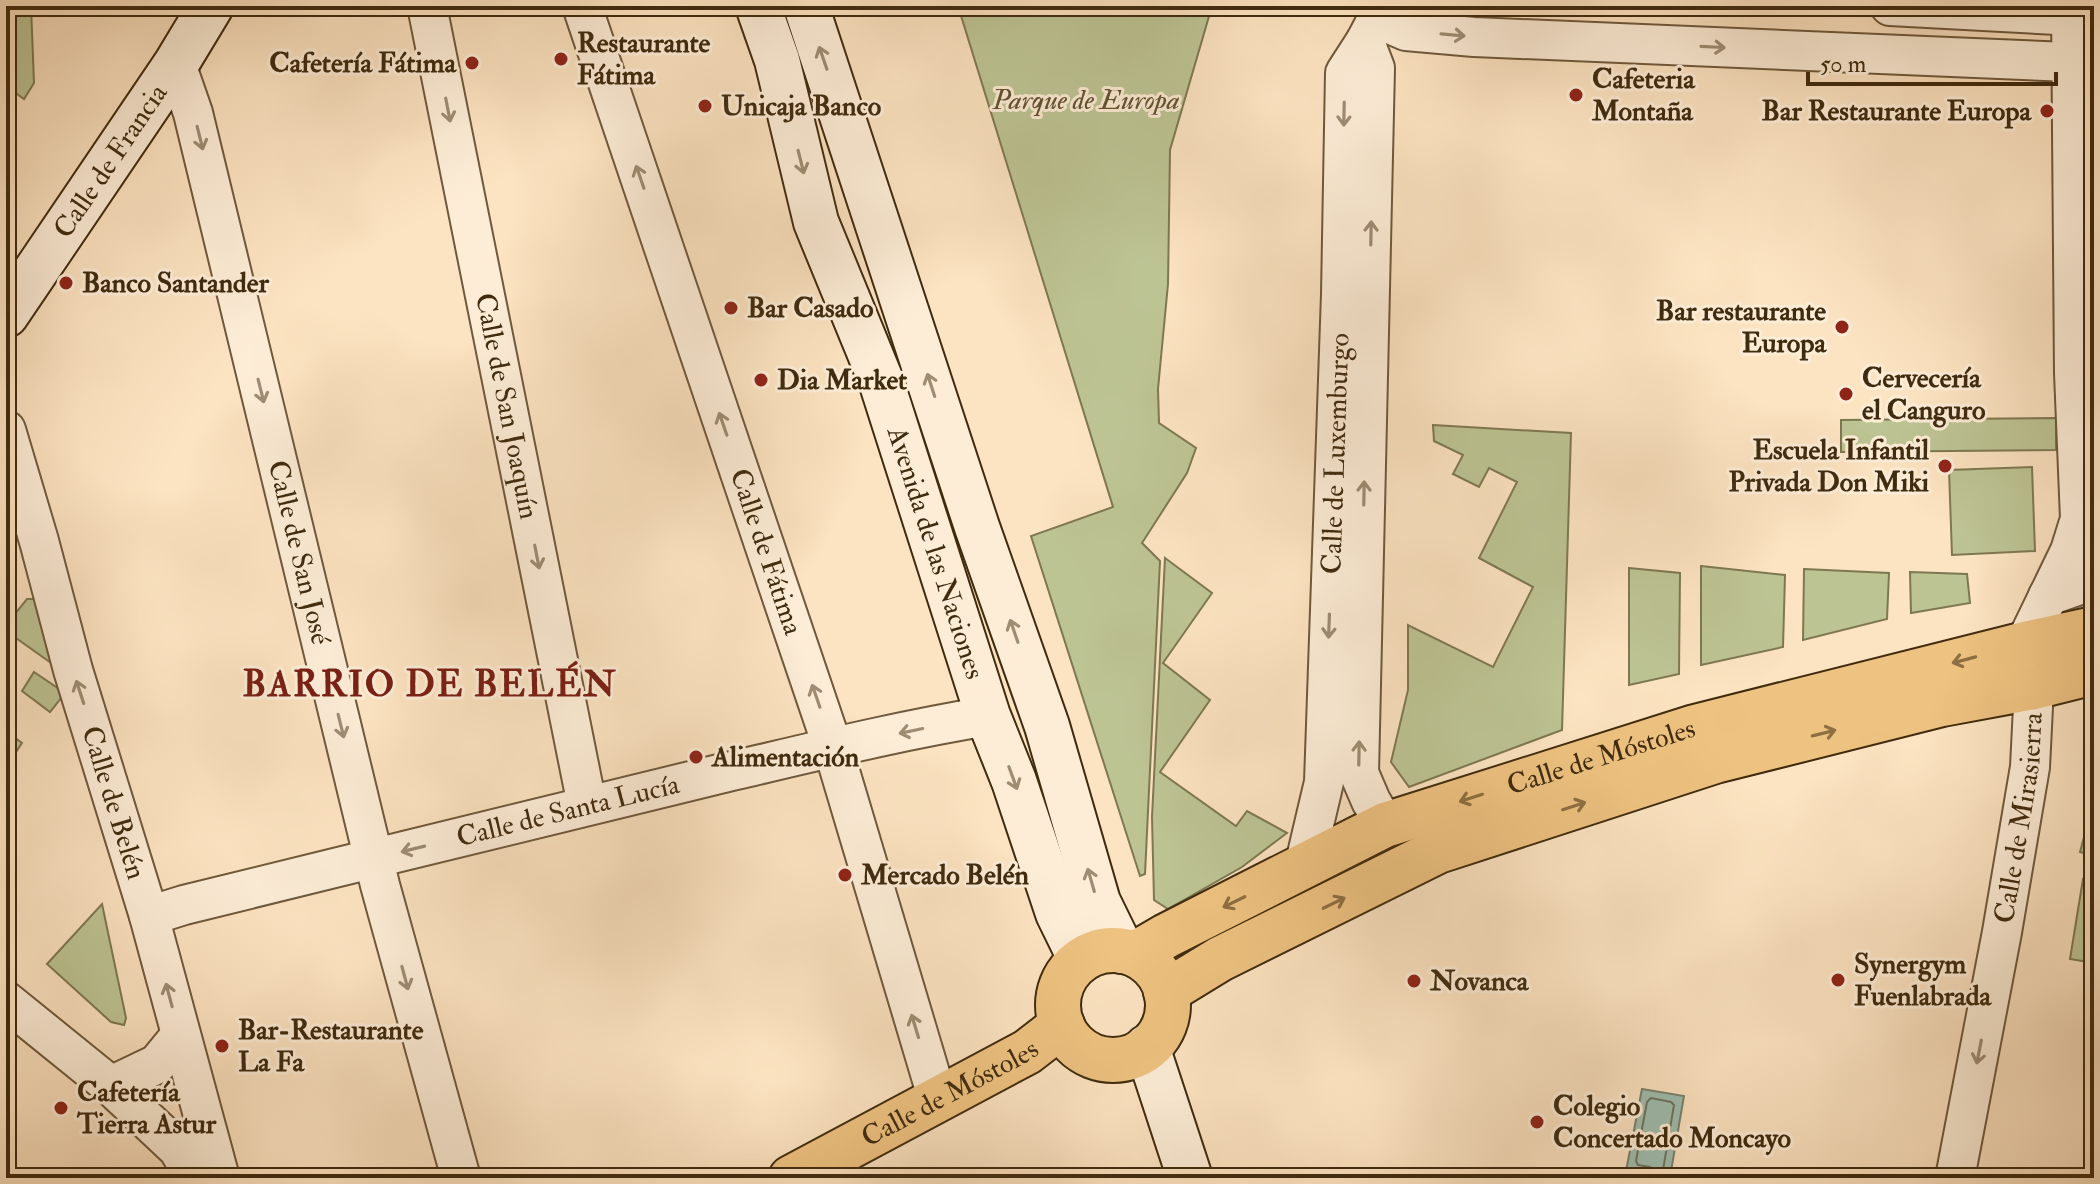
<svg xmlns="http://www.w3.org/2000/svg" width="2100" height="1184" viewBox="0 0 2100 1184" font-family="'IM FELL Double Pica',serif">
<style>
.green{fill:#bdc494;stroke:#7e7852;stroke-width:2}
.water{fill:#9fbeb0;stroke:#798370;stroke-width:2}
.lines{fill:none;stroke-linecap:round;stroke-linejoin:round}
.shore{stroke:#707460;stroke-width:2}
.minor-casing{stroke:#6f593c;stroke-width:42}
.secondary-casing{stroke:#402b0f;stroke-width:48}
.primary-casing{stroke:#402b0f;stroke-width:48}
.minor{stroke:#fdedd7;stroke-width:38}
.secondary{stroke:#fdedd7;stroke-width:44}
.primary{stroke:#eec280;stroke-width:44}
.oneway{stroke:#9e8c73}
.oneway2{stroke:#8e6f42}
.poi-dot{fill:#8f2418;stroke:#fdedd7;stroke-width:3}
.labels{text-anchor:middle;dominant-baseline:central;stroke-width:6;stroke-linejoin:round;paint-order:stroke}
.poi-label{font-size:28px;font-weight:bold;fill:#402b0f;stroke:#fdedd7;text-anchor:start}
.park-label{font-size:28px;font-style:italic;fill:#5f5130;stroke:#fdedd7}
.street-label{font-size:28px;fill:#402b0f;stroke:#fdedd7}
.district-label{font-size:36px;font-weight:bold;letter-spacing:2px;fill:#7a1f14;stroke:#fdedd7}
</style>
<rect width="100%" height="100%" fill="#fce3c1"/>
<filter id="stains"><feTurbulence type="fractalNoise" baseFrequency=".0025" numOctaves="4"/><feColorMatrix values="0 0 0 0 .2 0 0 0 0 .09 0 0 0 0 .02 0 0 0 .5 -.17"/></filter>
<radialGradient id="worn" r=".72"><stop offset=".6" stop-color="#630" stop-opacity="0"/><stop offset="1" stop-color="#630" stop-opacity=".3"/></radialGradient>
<!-- green -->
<g class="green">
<polygon points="6,6 31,6 34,83 24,99 6,86"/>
<polygon points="958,6 1212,6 1170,150 1168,284 1158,389 1159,423 1196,448 1187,473 1142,543 1160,561 1145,874 1140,876 1031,536 1113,507"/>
<polygon points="2056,418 2056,450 1841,452 1841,420"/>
<polygon points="1433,425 1571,433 1562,730 1409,787 1391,762 1408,690 1408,625 1493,667 1533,587 1479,558 1517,482 1489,468 1479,487 1453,474 1463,455 1434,441"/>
<polygon points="2032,467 2035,551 1952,555 1949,470"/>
<polygon points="1165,558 1212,593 1163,663 1210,700 1160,772 1236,826 1247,811 1287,833 1242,867 1168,909 1154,900 1152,817"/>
<polygon points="1701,566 1785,575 1783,647 1701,665"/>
<polygon points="1629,568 1680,573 1679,674 1629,685"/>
<polygon points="1804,569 1889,573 1887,619 1803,640"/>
<polygon points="1910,572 1967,574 1970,603 1911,613"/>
<polygon points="27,599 34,599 54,665 6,631 6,625"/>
<polygon points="34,672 65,693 50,712 22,691"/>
<polygon points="6,731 22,743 6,767"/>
<polygon points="2094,800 2094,856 2080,852"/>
<polygon points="2083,879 2094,881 2094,963 2070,959"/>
<polygon points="102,904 126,1018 124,1025 111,1022 47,964"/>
</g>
<!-- water -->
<polygon class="water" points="1642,1089 1684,1096 1670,1177 1626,1171"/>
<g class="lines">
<!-- shore -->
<polygon class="shore" points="1651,1098 1671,1102 1674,1105 1663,1170 1659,1173 1650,1167 1638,1165 1636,1161 1647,1102"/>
<!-- minor casing -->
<g class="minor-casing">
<g id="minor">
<path id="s1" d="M427 6 587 805"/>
<path id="s2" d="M582 6 833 748 938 1100"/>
<polyline points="1890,6 2094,17"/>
<polyline points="1378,19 1406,31 1474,37 2094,63"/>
<polyline points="1365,42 1375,68 1359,773 1371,801 1385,825"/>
<path id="s3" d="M176 64 193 113 380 885 461 1178"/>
<path id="s4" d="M6 430 39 541 73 670 149 916 220 1178"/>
<polyline points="2048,596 2094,580"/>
<path id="s5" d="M1304 867 1324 782 1341 294 1345 73 1365 42 1384 6"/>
<path id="s6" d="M149 916 184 905C361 862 537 817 715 775 805 754 896 731 988 716"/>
<polyline points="6,1001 111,1086 178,1149 195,1178"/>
<polyline points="111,1086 157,1064 180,1036"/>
<path id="s7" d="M1955 1178 2002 932 2030 767 2034 687 2025 644 2070 551 2080 519 2074 373 2071 6"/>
</g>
</g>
<!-- secondary casing -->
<g class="secondary-casing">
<g id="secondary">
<path id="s8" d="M758 6 777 60 816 222 880 378 988 716 1014 781 1058 913 1081 960"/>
<polyline points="806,6 977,527 1047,726 1098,902 1122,951"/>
<path id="s9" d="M6 315 176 64 211 6"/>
<polyline points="1147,1047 1190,1178"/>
</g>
</g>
<!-- primary casing -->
<g class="primary-casing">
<g id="primary">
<circle cx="1113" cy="1005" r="55"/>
<path id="s10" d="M1135 954 1166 936 1385 825 1695 727 2025 644 2094 629"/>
<polyline points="1166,992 1220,959 1438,851 1715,761 1942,704 2034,687 2094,672"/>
<path id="s11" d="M791 1178 1027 1052 1062 1025"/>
</g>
</g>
<!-- minor -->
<use href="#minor" class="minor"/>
<!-- secondary -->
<use href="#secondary" class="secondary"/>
<!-- primary -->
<use href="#primary" class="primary"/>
</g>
<!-- one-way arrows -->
<defs><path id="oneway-shaft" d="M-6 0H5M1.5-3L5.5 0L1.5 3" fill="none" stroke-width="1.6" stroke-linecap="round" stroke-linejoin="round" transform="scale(2)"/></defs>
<g class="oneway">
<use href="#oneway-shaft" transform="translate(1453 35) rotate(5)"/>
<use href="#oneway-shaft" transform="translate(1713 47) rotate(3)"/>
<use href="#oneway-shaft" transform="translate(823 58) rotate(-109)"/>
<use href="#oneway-shaft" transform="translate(448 110) rotate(79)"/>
<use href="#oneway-shaft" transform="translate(1344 114) rotate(91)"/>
<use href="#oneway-shaft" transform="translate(200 138) rotate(76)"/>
<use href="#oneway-shaft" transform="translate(801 162) rotate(76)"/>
<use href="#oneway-shaft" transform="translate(640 177) rotate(-109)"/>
<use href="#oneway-shaft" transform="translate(1371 233) rotate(-89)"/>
<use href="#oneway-shaft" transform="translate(931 385) rotate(-108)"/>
<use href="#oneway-shaft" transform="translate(261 391) rotate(76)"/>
<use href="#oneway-shaft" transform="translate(723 424) rotate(-109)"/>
<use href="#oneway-shaft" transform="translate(1364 493) rotate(-89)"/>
<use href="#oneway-shaft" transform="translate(537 557) rotate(79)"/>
<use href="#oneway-shaft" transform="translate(1329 626) rotate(92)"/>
<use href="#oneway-shaft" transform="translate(1014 631) rotate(-109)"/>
<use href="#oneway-shaft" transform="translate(80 692) rotate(-108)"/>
<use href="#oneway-shaft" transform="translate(816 696) rotate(-109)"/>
<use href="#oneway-shaft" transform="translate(341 726) rotate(76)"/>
<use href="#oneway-shaft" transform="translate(911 731) rotate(168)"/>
<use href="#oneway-shaft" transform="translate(1359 753) rotate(-89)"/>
<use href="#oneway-shaft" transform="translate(1013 778) rotate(70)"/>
<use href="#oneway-shaft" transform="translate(413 849) rotate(166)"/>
<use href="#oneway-shaft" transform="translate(1091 880) rotate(-106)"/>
<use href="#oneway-shaft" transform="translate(405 978) rotate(75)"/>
<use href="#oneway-shaft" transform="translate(169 995) rotate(-105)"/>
<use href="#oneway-shaft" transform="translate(915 1026) rotate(-107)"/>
<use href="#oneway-shaft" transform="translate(1979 1052) rotate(101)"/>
</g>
<g class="oneway2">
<use href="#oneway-shaft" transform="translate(1964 660) rotate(165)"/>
<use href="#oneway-shaft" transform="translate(1824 733) rotate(-14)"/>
<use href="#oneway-shaft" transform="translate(1471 798) rotate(162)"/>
<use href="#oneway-shaft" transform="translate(1574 806) rotate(-18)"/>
<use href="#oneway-shaft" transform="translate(1234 902) rotate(154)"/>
<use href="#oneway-shaft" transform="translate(1334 903) rotate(-26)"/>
</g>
<!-- markers -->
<g class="poi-dot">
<circle cx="561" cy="59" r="8"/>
<circle cx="472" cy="63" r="8"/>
<circle cx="1576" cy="95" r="8"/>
<circle cx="705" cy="106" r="8"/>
<circle cx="2047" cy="111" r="8"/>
<circle cx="66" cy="283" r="8"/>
<circle cx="731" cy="308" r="8"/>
<circle cx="1842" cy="327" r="8"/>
<circle cx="761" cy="380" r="8"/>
<circle cx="1846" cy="394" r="8"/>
<circle cx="1945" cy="466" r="8"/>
<circle cx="696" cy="757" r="8"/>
<circle cx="845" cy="875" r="8"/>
<circle cx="1838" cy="980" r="8"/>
<circle cx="1414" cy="981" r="8"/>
<circle cx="222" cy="1046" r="8"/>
<circle cx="61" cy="1108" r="8"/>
<circle cx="1537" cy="1122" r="8"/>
</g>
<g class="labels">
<!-- poi labels -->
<g class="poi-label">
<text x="577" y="43">Restaurante<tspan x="577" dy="32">Fátima</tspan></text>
<text x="456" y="63" text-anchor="end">Cafetería Fátima</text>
<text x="1592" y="79">Cafeteria<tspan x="1592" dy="32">Montaña</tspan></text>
<text x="721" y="106">Unicaja Banco</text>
<text x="2031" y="111" text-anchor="end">Bar Restaurante Europa</text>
<text x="82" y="283">Banco Santander</text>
<text x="747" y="308">Bar Casado</text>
<text x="1826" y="311" text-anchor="end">Bar restaurante<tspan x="1826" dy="32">Europa</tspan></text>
<text x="1862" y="378">Cervecería<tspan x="1862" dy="32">el Canguro</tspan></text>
<text x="777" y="380">Dia Market</text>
<text x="1929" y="450" text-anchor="end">Escuela Infantil<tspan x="1929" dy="32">Privada Don Miki</tspan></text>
<text x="712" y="757">Alimentación</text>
<text x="861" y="875">Mercado Belén</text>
<text x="1854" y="964">Synergym<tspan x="1854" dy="32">Fuenlabrada</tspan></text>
<text x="1430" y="981">Novanca</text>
<text x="238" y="1030">Bar-Restaurante<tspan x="238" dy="32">La Fa</tspan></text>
<text x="77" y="1092">Cafetería<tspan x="77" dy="32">Tierra Astur</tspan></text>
<text x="1553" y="1106">Colegio<tspan x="1553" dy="32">Concertado Moncayo</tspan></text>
</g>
<!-- park labels -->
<g class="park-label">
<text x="1086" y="100">Parque de Europa</text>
</g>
<!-- street labels -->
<g class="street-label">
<text stroke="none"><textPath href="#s9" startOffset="186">Calle de Francia</textPath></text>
<text stroke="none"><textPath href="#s1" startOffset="408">Calle de San Joaquín</textPath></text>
<text stroke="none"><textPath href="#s5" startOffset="416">Calle de Luxemburgo</textPath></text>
<text stroke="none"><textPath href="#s2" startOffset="576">Calle de Fátima</textPath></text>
<text stroke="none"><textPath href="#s3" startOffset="504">Calle de San José</textPath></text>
<text stroke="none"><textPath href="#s8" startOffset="576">Avenida de las Naciones</textPath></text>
<text stroke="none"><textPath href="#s10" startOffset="508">Calle de Móstoles</textPath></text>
<text stroke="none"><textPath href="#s4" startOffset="388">Calle de Belén</textPath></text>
<text stroke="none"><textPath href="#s6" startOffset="432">Calle de Santa Lucía</textPath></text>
<text stroke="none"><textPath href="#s7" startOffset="366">Calle de Mirasierra</textPath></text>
<text stroke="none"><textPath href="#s11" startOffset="180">Calle de Móstoles</textPath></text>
</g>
<!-- district labels -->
<g class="district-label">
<text x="430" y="684">BARRIO DE BELÉN</text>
</g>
</g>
<!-- margin -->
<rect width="2100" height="1184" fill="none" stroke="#fce3c1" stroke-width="32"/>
<rect x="8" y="8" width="2084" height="1168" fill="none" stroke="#402b0f" stroke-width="4"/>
<rect x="16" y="16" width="2068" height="1152" fill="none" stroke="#402b0f" stroke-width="2"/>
<!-- scale -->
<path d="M1808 72v12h248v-12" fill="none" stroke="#402b0f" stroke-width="4"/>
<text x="1820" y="72" font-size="24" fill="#402b0f" stroke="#fdedd7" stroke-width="6" paint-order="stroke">50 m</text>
<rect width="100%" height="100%" filter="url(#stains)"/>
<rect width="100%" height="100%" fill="url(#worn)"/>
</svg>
